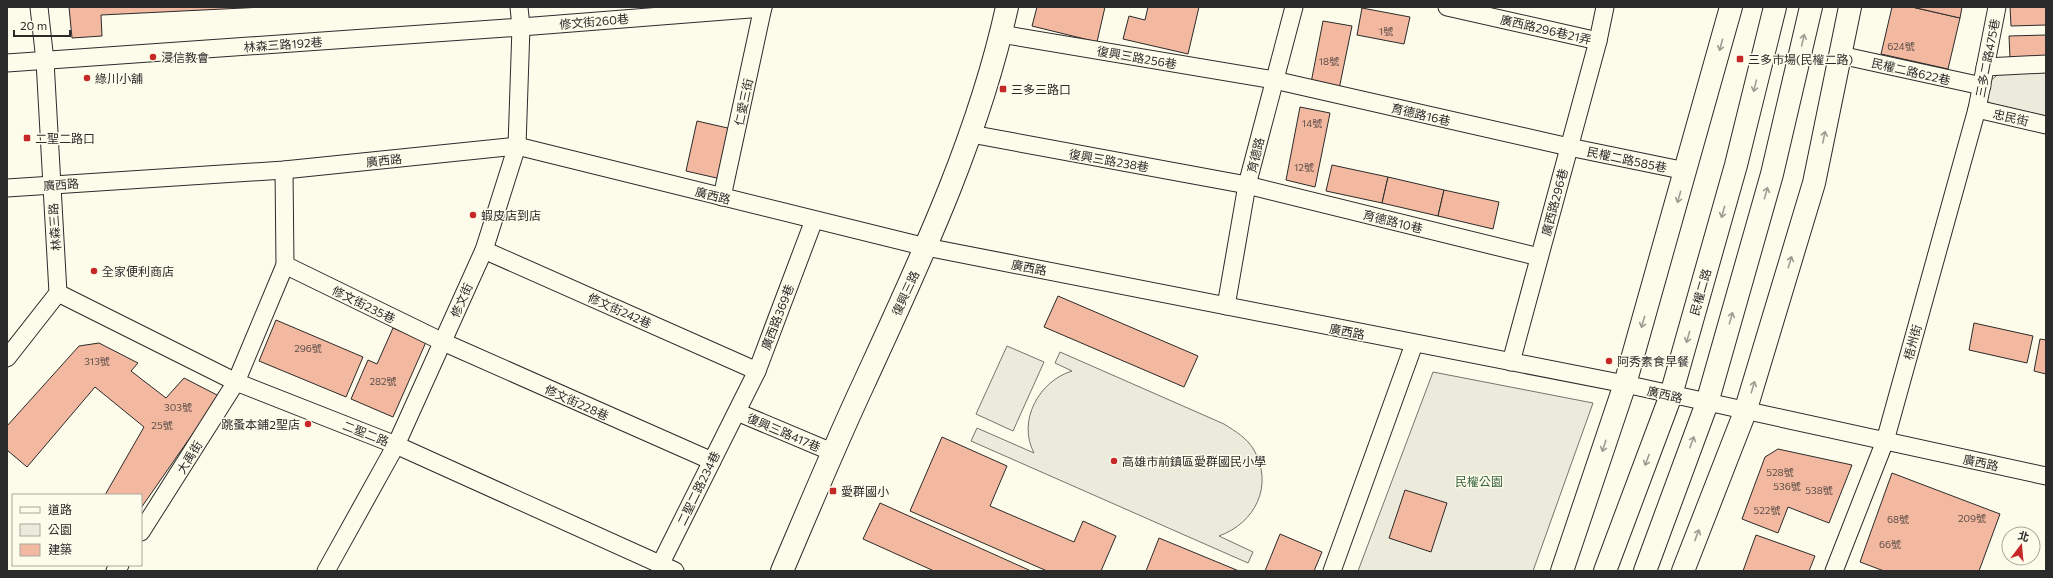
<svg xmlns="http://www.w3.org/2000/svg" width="2053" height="578" viewBox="0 0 2053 578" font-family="Commissioner,'Noto Sans TC',sans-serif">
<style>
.green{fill:#ecebdb;stroke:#74746e}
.building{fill:#f2b8a0;stroke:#2b2b2b}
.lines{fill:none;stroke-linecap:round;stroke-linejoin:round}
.street-casing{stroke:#2b2b2b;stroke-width:19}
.secondary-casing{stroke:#2b2b2b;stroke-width:24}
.street{stroke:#fdfbea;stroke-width:17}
.secondary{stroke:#fdfbea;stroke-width:22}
.oneway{stroke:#9e9d94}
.poi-dot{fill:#c62828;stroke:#fdfbea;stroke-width:1.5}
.labels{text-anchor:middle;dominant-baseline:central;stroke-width:3;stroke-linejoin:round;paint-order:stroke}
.number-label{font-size:10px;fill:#5d4e48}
.street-label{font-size:12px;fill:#2b2b2b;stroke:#fdfbea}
.poi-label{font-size:12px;fill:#2b2b2b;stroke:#fdfbea;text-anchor:start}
.park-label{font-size:12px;fill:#34623c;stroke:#fdfbea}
</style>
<rect width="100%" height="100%" fill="#fdfbea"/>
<!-- green -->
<g class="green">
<polygon points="2046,70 2046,116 1989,103 1985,97 1989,82 2002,71"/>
<polygon points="1007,346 1044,362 1013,431 976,414"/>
<path d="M1060 352 1224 424C1235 431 1247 438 1254 450 1274 486 1255 523 1219 536L1253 552 1248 563 971 441 977 428 1034 453C1017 421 1039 381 1072 371L1055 363Z"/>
<polygon points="1433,372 1593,403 1533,571 1358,571"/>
</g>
<!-- building -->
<g class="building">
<polygon points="69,7 264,7 101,15 102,36 72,38"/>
<polygon points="1037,7 1105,7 1097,42 1032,26"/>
<polygon points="1148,7 1199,7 1188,54 1123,39 1129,16 1145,20"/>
<polygon points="1892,7 1912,7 1960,18 1948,69 1881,54"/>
<polygon points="1912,7 1962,7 1960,18"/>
<polygon points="2010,7 2046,7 2046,25 2011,26"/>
<polygon points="1362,8 1410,17 1404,44 1357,35"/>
<polygon points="1323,21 1352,26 1338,94 1310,88"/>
<polygon points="2046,35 2046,56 2010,58 2009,36"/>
<polygon points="1300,107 1330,113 1315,187 1286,180"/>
<polygon points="697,121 732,129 721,179 686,171"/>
<polygon points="1332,165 1388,177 1382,203 1326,191"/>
<polygon points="1388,177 1444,190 1438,216 1382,203"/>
<polygon points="1444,190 1499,202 1493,229 1438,216"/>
<polygon points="1058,296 1198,356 1184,387 1044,327"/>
<polygon points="276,320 363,357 346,397 259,361"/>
<polygon points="1974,323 2033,336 2027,363 1969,350"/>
<polygon points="393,328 426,342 393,417 351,399 368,360 377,364"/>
<polygon points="2040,339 2046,340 2046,374 2034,371"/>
<polygon points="99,343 138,363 131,371 166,398 184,378 219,396 141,508 141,495 105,495 144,427 95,387 27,467 7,450 7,426 79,346"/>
<polygon points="942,437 1007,466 990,506 1074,542 1083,521 1116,536 1101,571 1047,571 910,511"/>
<polygon points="1778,449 1852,465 1829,523 1788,507 1778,533 1742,519 1765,457"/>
<polygon points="1892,473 2000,514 1979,571 1884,571 1860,562"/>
<polygon points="1405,490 1447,503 1431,552 1389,538"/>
<polygon points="880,503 1031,571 934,571 863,539"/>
<polygon points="1280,534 1322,552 1314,571 1265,571"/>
<polygon points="1756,535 1815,556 1809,571 1743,571"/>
<polygon points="1159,538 1239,571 1146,571"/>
</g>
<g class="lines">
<!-- street casing -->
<g class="street-casing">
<g id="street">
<polyline points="1447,7 1598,41"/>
<polyline points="1001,34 1274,80 1569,147 1686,171"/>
<polyline points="1840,55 1982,86"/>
<polyline points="7,63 521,27 763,8"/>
<polyline points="1985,67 2046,64"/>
<polyline points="1977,109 2046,125"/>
<polyline points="971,134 1247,185 1539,257"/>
<polyline points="7,188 284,170 517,146 926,247 1625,384 2046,476"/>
<polyline points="722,197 763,7"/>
<polyline points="484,250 757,371"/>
<polyline points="285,265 443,342 712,461"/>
<polyline points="58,293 236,382 396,445 675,571"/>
<polyline points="1226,306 1247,185 1294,7"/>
<polyline points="7,358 58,293 45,61 39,7"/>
<polyline points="1511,362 1598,41 1605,7"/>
<polyline points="737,412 832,452"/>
<polyline points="141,532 236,382 285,265 284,170"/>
<polyline points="660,565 757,371 814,220"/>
<polyline points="115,571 120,565"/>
<polyline points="326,571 396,445 484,250 517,146 521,27 519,7"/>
<polyline points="1332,571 1414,344"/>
<polyline points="1834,571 1885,441 1977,109 1997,7"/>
</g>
</g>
<!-- secondary casing -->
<g class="secondary-casing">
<g id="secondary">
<path d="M782 571C809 508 835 445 864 383 920 261 978 139 1007 7"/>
<polyline points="1562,571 1625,384 1731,7"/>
<polyline points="1605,571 1671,395 1736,165 1775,7"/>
<polyline points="1645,571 1707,403 1772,174 1811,7"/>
<polyline points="1683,571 1745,412 1814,183 1850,7"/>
</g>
</g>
<!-- street -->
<use href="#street" class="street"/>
<!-- secondary -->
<use href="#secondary" class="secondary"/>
</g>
<!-- one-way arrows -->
<defs><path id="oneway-shaft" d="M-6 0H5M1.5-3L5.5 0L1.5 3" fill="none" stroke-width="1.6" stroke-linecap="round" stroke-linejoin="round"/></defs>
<g class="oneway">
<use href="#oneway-shaft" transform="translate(1803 40) rotate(-77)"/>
<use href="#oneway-shaft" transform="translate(1721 45) rotate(105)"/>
<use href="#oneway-shaft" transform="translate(1755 86) rotate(104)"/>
<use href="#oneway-shaft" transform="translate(1824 137) rotate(-79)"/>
<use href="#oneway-shaft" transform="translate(1766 193) rotate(-74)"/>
<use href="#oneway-shaft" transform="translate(1679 197) rotate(106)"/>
<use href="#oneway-shaft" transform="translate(1723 212) rotate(106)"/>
<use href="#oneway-shaft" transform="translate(1790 262) rotate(-73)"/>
<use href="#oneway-shaft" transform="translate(1731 318) rotate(-74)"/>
<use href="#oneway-shaft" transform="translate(1643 322) rotate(106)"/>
<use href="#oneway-shaft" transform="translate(1688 337) rotate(106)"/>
<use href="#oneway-shaft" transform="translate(1753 387) rotate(-73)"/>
<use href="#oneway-shaft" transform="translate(1692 442) rotate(-70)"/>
<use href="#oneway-shaft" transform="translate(1604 446) rotate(108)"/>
<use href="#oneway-shaft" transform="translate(1647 460) rotate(111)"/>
<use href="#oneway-shaft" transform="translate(1697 535) rotate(-69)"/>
</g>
<!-- markers -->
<g class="poi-dot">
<circle cx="153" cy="57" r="4"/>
<rect x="1736" y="55" width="8" height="8" rx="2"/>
<circle cx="87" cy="78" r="4"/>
<rect x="999" y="85" width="8" height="8" rx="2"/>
<rect x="23" y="134" width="8" height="8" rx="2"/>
<circle cx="473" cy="215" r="4"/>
<circle cx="94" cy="271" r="4"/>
<circle cx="1609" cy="361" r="4"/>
<circle cx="308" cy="424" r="4"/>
<circle cx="1114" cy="461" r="4"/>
<rect x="829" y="487" width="8" height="8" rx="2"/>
</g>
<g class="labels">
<!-- number labels -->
<g class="number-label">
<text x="1386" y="31">1號</text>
<text x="1901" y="46">624號</text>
<text x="1329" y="61">18號</text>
<text x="1312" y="123">14號</text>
<text x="1304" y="167">12號</text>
<text x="308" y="348">296號</text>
<text x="97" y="361">313號</text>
<text x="383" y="381">282號</text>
<text x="178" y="407">303號</text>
<text x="162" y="425">25號</text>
<text x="1780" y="472">528號</text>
<text x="1787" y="486">536號</text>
<text x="1819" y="490">538號</text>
<text x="1767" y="510">522號</text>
<text x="1972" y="518">209號</text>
<text x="1898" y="519">68號</text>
<text x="1890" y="544">66號</text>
</g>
<!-- street labels -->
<g class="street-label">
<text transform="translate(594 21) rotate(-5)">修文街260巷</text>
<text transform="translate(1546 29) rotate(13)">廣西路296巷21弄</text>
<text transform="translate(283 44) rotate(-4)">林森三路192巷</text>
<text transform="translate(1137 57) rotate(10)">復興三路256巷</text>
<text transform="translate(1987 58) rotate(-79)">三多二路475巷</text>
<text transform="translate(1911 71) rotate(13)">民權二路622巷</text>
<text transform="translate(743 102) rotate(-78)">仁愛三街</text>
<text transform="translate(1421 114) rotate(13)">育德路16巷</text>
<text transform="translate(2011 117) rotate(13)">忠民街</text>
<text transform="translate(1255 155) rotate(-76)">育德路</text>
<text transform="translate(1627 159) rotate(12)">民權二路585巷</text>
<text transform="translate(384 160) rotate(-6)">廣西路</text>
<text transform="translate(1109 160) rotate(10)">復興三路238巷</text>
<text transform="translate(61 184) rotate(-4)">廣西路</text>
<text transform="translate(713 195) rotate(14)">廣西路</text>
<text transform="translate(1554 202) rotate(-75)">廣西路296巷</text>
<text transform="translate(1393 221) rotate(14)">育德路10巷</text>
<text transform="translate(54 227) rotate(-94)">林森三路</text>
<text transform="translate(1029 267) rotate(11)">廣西路</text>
<text transform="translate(1700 292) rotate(-74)">民權二路</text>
<text transform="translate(905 293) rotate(-65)">復興三路</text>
<text transform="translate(461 300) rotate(-66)">修文街</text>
<text transform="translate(364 304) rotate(26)">修文街235巷</text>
<text transform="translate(620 310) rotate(24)">修文街242巷</text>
<text transform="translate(777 317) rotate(-69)">廣西路369巷</text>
<text transform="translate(1347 331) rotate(11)">廣西路</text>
<text transform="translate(1912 342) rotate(-75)">梧州街</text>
<text transform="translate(1665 394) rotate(13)">廣西路</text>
<text transform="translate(577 402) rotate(24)">修文街228巷</text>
<text transform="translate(784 432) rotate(23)">復興三路417巷</text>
<text transform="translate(366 433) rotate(21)">二聖二路</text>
<text transform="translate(189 457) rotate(-58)">大禹街</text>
<text transform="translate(1981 462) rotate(12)">廣西路</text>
<text transform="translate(698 488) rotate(-64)">二聖二路234巷</text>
</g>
<!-- poi labels -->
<g class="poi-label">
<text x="161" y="57">浸信教會</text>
<text x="1748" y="59">三多市場(民權二路)</text>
<text x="95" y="78">綠川小舖</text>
<text x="1011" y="89">三多三路口</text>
<text x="35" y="138">二聖二路口</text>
<text x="481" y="215">蝦皮店到店</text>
<text x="102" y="271">全家便利商店</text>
<text x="1617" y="361">阿秀素食早餐</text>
<text x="300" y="424" text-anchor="end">跳蚤本鋪2聖店</text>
<text x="1122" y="461">高雄市前鎮區愛群國民小學</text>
<text x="841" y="491">愛群國小</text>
</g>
<!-- park labels -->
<g class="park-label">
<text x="1479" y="481">民權公園</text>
</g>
</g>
<!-- border -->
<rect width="2053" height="578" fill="none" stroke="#2b2b2b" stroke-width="16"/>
<!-- legend -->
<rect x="12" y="494" width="130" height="72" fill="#fdfbea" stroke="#a9a89e"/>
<rect x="20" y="507" width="20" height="6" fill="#fdfbea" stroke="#a9a89e"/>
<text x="48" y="514" font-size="12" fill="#2b2b2b">道路</text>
<rect x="20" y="524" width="20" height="12" fill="#ecebdb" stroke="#a9a89e"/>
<text x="48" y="534" font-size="12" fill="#2b2b2b">公園</text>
<rect x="20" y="544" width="20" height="12" fill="#f2b8a0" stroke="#a9a89e"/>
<text x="48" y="554" font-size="12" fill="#2b2b2b">建築</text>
<!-- north arrow -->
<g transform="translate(2021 546) rotate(16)"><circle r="19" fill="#fdfbea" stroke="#a9a89e"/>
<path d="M0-3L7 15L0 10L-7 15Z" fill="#c62828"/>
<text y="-6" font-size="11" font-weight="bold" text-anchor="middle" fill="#2b2b2b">北</text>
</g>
<!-- scale -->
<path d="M14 30v6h56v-6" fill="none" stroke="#2b2b2b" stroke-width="2"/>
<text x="20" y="30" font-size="12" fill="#2b2b2b" stroke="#fdfbea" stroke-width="3" paint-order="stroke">20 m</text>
</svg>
